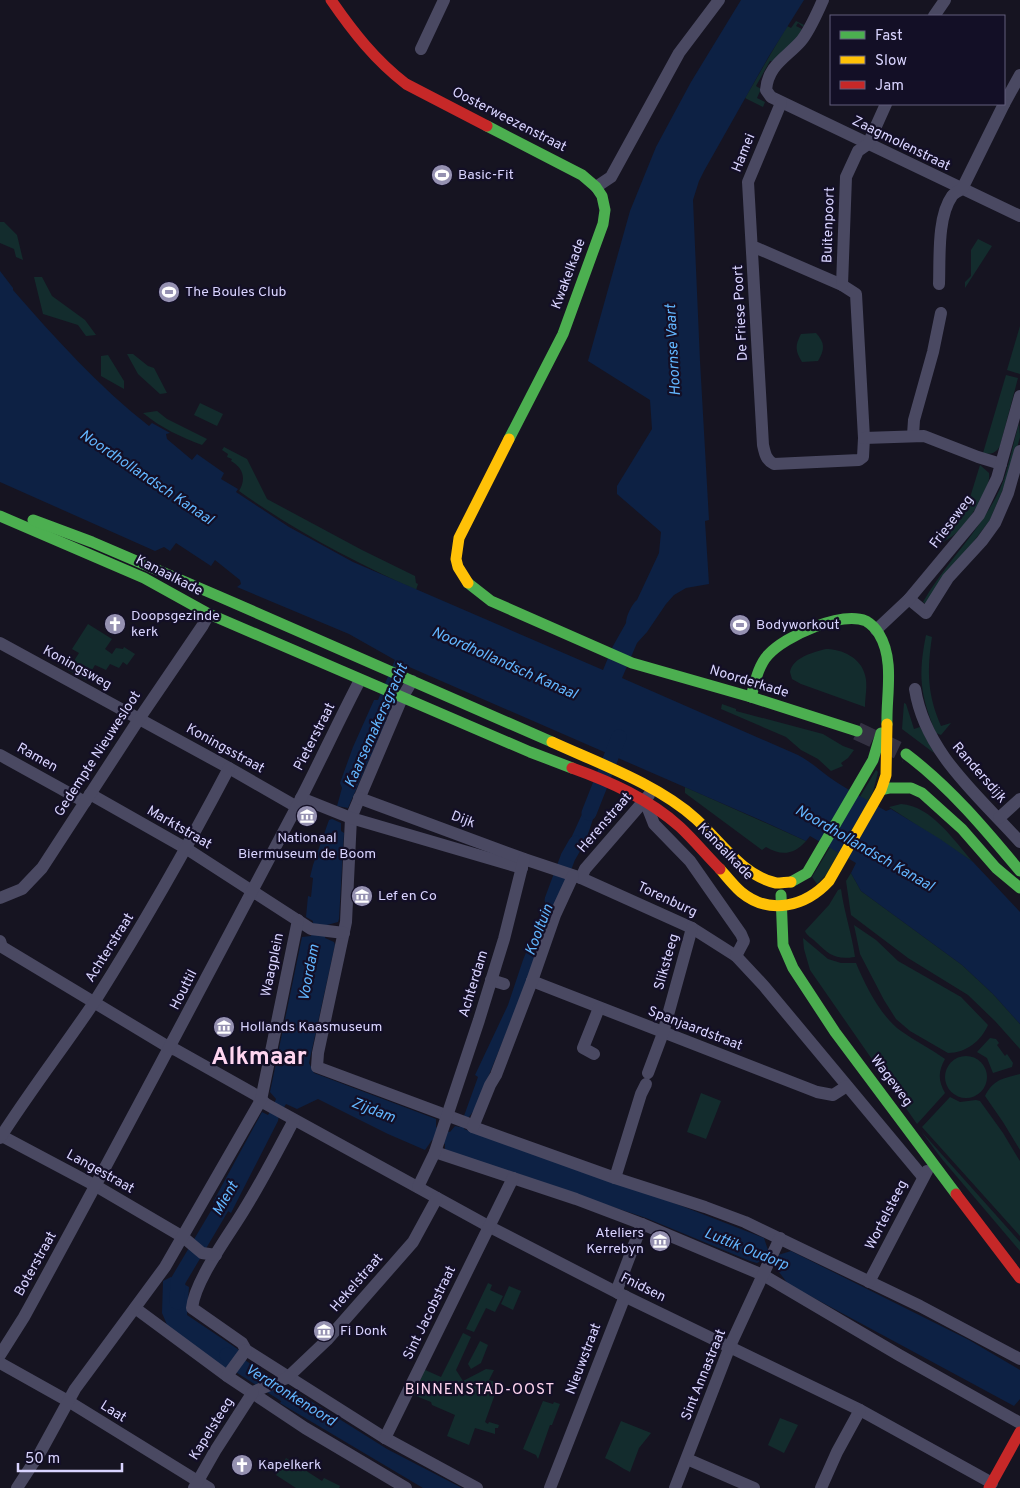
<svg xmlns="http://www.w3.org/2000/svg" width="1020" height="1488" viewBox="0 0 1020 1488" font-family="Overpass,sans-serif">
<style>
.green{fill:#132c2d}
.water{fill:#0d2144}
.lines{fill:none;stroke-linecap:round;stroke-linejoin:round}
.canal{stroke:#0d2144;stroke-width:15}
.secondary-tunnel{stroke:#333142;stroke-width:18;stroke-dasharray:18 9;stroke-linecap:butt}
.street{stroke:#4a4962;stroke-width:12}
.fast{stroke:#4caf50;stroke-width:11}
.slow{stroke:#ffc107;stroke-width:11}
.jam{stroke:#c62828;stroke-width:11}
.labels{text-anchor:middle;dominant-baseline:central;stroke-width:4.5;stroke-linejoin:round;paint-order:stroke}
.street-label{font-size:14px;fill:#d9d4ff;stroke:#130f26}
.poi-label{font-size:14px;fill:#d9d4ff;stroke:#130f26;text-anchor:start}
.water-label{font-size:15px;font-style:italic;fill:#62b6ff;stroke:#130f26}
.neighbourhood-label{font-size:15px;letter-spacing:1px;fill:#ffd6f0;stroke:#130f26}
.town-label{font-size:24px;font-weight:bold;fill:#ffd6f0;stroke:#130f26}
</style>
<rect width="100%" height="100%" fill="#161421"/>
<!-- green -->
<g class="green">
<polygon points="796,21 804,25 803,27 798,23 796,26 802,29 798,37 774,62 770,61 756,86 761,89 757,98 765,102 763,107 745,98 787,26 791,28"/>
<polygon points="0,222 4,222 17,235 23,260 16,257 14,249 0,243"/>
<polygon points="978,239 992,246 965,288 965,282 971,276 971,250"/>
<polygon points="34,277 42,277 52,296 85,320 96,335 86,336 78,325 43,314"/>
<polygon points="1020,326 1020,374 1007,370"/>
<path d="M816 333C825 343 825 349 818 361L802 362C795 351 795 345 801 334Z"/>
<polygon points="127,354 133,354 148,366 154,368 167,393 160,394 138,374"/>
<polygon points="108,355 124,381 124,389 101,376 101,356"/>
<path d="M1006 375 1018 378 1000 446C996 453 991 455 983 453Z"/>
<polygon points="200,403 223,414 217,426 194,415"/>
<path d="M157 411 167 419 207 439 202 445C181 437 161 428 143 413Z"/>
<path d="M1019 423 1020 437 1011 470 990 520 926 604 923 602C944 565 976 535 996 497 1008 475 1012 447 1019 423Z"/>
<path d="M224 447 247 459 267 499 362 550 415 576 416 583 418 584 416 590C353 561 295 531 239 491 246 480 244 468 231 461L232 459 227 457 228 454 222 450Z"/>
<path d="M980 465 989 473C992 488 967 524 955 534 952 537 946 540 942 543L938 540 968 504Z"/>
<polygon points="88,624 112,639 105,649 112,654 116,648 123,649 124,647 135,654 127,665 123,662 119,668 110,664 106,670 95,665 86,680 68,670 79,653 72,649"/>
<path d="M926 635 932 637C927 670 927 694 941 726L951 723 941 735 936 733C920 695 918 675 926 635Z"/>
<path d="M826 649C842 649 861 658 865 675 868 685 865 697 865 707L801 684 792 679 790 672C793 657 814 652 826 649Z"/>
<polygon points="904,703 906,704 914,729 920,727 934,753 902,729"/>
<polygon points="722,704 736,709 736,711 823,734 843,746 854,750 848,758 841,763 843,766 831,771 818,759 801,750 786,737 721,709"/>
<polygon points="876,770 878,772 873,792 826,875 817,884 812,877"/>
<path d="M685 787 806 841C794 855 781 856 766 847L762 850 685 793Z"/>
<path d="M901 804C932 806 954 841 973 862L889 807Z"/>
<polygon points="851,873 861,891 962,965 993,994 1020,1024 1020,1049 995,1021 968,995 908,958 851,915 846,881"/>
<path d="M841 889C844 912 852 934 855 957 835 960 830 955 816 942 812 938 807 936 805 931L829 905 838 890Z"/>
<path d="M854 925 876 940 898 961 961 997 988 1025C981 1041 966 1053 948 1053L910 1031 896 1019 884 1000 860 954Z"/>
<path d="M803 938 828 959 841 963H856C865 985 881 1017 901 1031 915 1041 931 1049 945 1059 938 1071 938 1081 945 1093L917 1124 810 970 804 949Z"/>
<polygon points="990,1038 996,1039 999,1043 997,1045 1005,1056 1007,1054 1013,1063 1012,1067 993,1073 987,1058 977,1052"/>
<circle cx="966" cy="1077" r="21"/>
<path d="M1020 1074V1150L1003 1122 985 1096C994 1079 1002 1079 1020 1074Z"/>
<polygon points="701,1093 721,1101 706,1139 687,1132"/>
<polygon points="950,1097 960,1102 976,1100 980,1101 1003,1133 1018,1158 1020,1161 1020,1236 922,1127"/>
<polygon points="921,1131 1020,1242 1020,1251 941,1158"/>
<polygon points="488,1283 492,1285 490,1290 503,1296 495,1312 486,1308 474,1332 466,1329"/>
<polygon points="509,1286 521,1291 513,1310 501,1304"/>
<polygon points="463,1333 471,1337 456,1370 463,1381 486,1369 494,1370 489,1380 499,1383 485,1422 488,1424 489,1422 499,1425 498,1428 495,1428 495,1434 475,1428 469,1445 447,1436 455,1415 432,1405 431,1402 411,1394 423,1369 441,1377"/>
<polygon points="480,1341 488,1345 481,1363 471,1369 468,1364"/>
<polygon points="543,1401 553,1404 554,1402 560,1404 552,1425 550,1425 538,1459 536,1455 523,1449"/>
<polygon points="780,1418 798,1425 784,1453 768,1445"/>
<path d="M621 1421 651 1433 639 1448 630 1472C621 1468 614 1462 605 1458Z"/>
<polygon points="286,1458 322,1481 324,1478 340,1486 339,1488 296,1488 276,1475"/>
</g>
<!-- water -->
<g class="water">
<path d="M741 0H804L769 56 704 171 699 181 693 200 700 361 709 520 705 521 709 584 686 588 674 595 666 604 647 632 637 643 622 678 798 755C811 762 818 769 829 777 847 790 868 800 886 811L891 809 940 839 973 862 1020 912V1024L993 994 962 965 861 891 851 873 856 863 810 836 806 841 758 819 407 666 390 706 392 708 348 808 337 806 342 788 340 783 353 747 374 700H378L395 660 349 634 237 587 241 584 240 580 215 560 211 566 176 543 170 551 164 547 155 551 0 482V271L13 288V290C55 338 98 386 149 426L152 423 170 433 166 434 167 439 192 460 197 454 224 473 221 479 238 489 236 492 289 527 353 562 603 670 613 646 626 623C626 616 632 604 637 600L659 553 661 532 617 494V486L652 429 650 400 588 361 630 211 656 147 691 82Z"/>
<polygon points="592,792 601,795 584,846 570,861 563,858 568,850 568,845"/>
<polygon points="332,819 341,823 341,831 344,833 339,919 338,922 327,925 325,938 334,942 335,945 309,1063 314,1073 436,1119 436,1127 439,1129 436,1141 432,1140 425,1150 388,1134 318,1099 297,1109 286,1104 283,1109 274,1104 276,1099 270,1092 302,937 311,936 313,921 306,917 308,896 311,897 313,878 310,877 313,865 329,820"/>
<polygon points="555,881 561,883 561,886 528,980 475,1109 469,1117 464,1129 656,1196 764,1238 768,1250 763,1260 757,1263 750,1261 646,1218 445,1151 445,1144 442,1143 446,1131 450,1132 455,1126 460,1127 478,1077 475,1075 508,1005 523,960"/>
<polygon points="271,1110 279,1115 278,1121 231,1213 213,1202 262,1112 268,1115"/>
<polygon points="791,1251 969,1340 1020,1370 1020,1399 1014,1406 788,1284 773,1264 778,1255"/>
<polygon points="171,1277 189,1287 187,1315 242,1352 229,1374 168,1327 162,1313 163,1281"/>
<polygon points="290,1388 387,1449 462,1488 423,1488 280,1403"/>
</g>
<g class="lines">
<!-- canal -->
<g class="canal">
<polyline points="589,813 619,737"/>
<polyline points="552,900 568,857 576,843"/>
<polyline points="177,1302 178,1281 232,1190"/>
<polyline points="227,1355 234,1362 301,1405"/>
</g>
<!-- secondary-tunnel -->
<polyline class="secondary-tunnel" points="857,731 906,754"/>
<!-- street -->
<g class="street">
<path d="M823 0C817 13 810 30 801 41 786 58 768 65 766 90L771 97 1020 216"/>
<polyline points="934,16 945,0"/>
<polyline points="421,49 444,0"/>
<polyline points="1004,104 1020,75"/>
<polyline points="596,187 611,177 679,53 719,0"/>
<path d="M752 246 842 285 856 294 864 438 863 457 859 460 774 464C766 460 765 454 763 445L748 182 781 103"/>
<path d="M939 284C940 259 937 217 952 196 954 193 959 191 962 189L1004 104"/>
<polyline points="842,285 846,177 858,151 868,144 886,104"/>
<polyline points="913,435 914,420 933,352 941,313"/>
<polyline points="864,438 924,436 978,457 1001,464"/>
<polyline points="909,599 926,613 948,578 982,541 995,523 1008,493 1020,451"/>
<polyline points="876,630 909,599 979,515 997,478 1020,396"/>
<polyline points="0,643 229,768 297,807"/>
<polyline points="412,681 402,698 351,818 346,922 318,1053 317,1067 470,1124 473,1127 615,1178 705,1207 745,1222 920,1306 1020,1359"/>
<path d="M915 689C925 753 979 796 1020 842"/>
<polyline points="0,755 85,802"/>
<polyline points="90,794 187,849 311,929 344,933"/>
<polyline points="301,798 351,818 522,868"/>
<polyline points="359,798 524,859 581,878 692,928 736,956 764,986 923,1177"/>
<polyline points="645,801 654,824 690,861 741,934 744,941 736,956"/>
<polyline points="999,818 1020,799"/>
<polyline points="581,878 585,869 649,795"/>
<polyline points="0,898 22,889 42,868 139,719 203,625 209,614"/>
<polyline points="0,941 2,947 170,1048 176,1050 256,1095 266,1104 490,1227 618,1293 860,1410 992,1483"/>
<polyline points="491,980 504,984"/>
<polyline points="532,981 817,1092 833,1095 847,1086"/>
<polyline points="594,1054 583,1048 599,1008"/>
<polyline points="648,1073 663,1033 692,928"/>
<path d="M294 1120C278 1150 262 1181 244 1210 229 1235 195 1280 192 1308L242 1343 246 1350 385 1438 477 1488"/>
<polyline points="473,1127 490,1085 496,1075 532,981 555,915 573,876"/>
<polyline points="0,1135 96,1186 183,1237 202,1253 216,1255"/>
<path d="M0 1138C30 1091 64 1047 95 1001 143 925 187 848 229 768"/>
<polyline points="435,1152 576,1199 642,1224 763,1275 899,1355 1020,1423"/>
<polyline points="615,1178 641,1094 646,1084"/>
<polyline points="418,1187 435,1152 479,1020 504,939 524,859"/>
<polyline points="869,1282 927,1171"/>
<polyline points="618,1293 618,1287 642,1224"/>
<polyline points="135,1308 227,1376 305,1428 406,1488"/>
<path d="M0 1355 24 1317C117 1148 206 978 296 808 318 766 338 722 360 680"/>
<polyline points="0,1363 68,1401 209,1488"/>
<polyline points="227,1376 246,1350"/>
<polyline points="253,1392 287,1378 327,1340 413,1242 437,1198"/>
<polyline points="385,1438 513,1178"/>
<polyline points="687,1459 754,1488"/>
<polyline points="17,1488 41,1451 75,1389 165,1267 261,1100 298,920"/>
<polyline points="194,1488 215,1451 253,1392"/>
<polyline points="550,1488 625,1296"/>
<polyline points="675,1488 730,1346 780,1238"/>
<polyline points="821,1488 837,1452 860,1410"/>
</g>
<!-- fast -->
<g class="fast">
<polyline points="487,126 582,175 596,187 602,196 605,210 603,224 563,334 509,439"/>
<polyline points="0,516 144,578 209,614 530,752 572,768"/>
<polyline points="33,520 92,542 218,596 552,742"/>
<polyline points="468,583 491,601 632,663 751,697 857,731"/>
<path d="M751 697C755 683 758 666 768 655 785 636 841 611 866 621 871 624 876 629 879 634 895 660 886 696 887 724"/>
<path d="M906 754C950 787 985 829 1020 871"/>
<polyline points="881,790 890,788 911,788 922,793 962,829 996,868 1020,888"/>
<polyline points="791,882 807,873 873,760 881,733"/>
<polyline points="781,895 783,945 793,968 835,1032 956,1194"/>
</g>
<!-- slow -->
<g class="slow">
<polyline points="468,583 458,567 456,559 459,538 509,439"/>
<path d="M552 742C598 763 659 785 696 819 720 841 743 876 776 883 781 883 787 882 791 882"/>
<path d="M720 869C727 877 734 886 741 892 770 916 806 906 829 881L881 790 886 775 887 724"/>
</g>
<!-- jam -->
<g class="jam">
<path d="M331 0C353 32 375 60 406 84L487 126"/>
<path d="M572 768C611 782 649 799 680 827 694 840 707 856 720 869"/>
<polyline points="956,1194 1020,1278"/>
<polyline points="989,1488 1020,1432"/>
</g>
</g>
<!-- icons -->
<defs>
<g id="stadium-disc" transform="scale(1.125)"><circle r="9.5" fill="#9591b1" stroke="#130f26"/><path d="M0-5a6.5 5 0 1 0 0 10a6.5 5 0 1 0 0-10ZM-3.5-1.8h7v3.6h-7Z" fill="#fff"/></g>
<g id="church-disc" transform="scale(1.125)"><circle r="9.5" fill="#9591b1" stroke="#130f26"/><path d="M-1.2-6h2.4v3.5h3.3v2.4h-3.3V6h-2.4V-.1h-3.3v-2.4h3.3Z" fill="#fff"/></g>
<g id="museum-disc" transform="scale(1.125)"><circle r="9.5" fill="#9591b1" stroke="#130f26"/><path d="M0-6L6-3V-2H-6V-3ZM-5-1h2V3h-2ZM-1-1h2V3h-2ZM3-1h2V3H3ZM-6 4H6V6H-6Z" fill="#fff"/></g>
</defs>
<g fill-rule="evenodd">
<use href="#stadium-disc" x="442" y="175"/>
<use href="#stadium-disc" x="169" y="292"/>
<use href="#church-disc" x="115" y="624"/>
<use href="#stadium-disc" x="740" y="625"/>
<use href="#museum-disc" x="307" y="816"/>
<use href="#museum-disc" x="362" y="896"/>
<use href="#museum-disc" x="224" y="1027"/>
<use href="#museum-disc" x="660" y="1241"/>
<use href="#museum-disc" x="324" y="1331"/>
<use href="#church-disc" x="242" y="1465"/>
</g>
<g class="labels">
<!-- street labels -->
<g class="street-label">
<text transform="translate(509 120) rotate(27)">Oosterweezenstraat</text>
<text transform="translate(901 144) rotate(26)">Zaagmolenstraat</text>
<text transform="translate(744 153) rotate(-68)">Hamei</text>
<text transform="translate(829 225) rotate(-88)">Buitenpoort</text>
<text transform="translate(569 274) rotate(-70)">Kwakelkade</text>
<text transform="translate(741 313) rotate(-93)">De Friese Poort</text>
<text transform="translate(952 522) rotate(-53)">Frieseweg</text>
<text transform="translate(169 576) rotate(27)">Kanaalkade</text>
<text transform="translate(77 668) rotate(29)">Koningsweg</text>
<text transform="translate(749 682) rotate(17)">Noorderkade</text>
<text transform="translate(315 737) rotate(-63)">Pieterstraat</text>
<text transform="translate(225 749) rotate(29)">Koningsstraat</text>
<text transform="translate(98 754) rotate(-57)">Gedempte Nieuwesloot</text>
<text transform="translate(37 758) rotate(29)">Ramen</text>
<text transform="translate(979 773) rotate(49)">Randersdijk</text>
<text transform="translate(463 820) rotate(21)">Dijk</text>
<text transform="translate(605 823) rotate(-49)">Herenstraat</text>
<text transform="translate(179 828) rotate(30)">Marktstraat</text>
<text transform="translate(725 852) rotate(46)">Kanaalkade</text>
<text transform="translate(667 900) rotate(25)">Torenburg</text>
<text transform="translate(110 948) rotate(-58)">Achterstraat</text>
<text transform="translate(667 962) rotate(-74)">Sliksteeg</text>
<text transform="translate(273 965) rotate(-78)">Waagplein</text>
<text transform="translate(474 984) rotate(-73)">Achterdam</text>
<text transform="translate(184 990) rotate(-63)">Houttil</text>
<text transform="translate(695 1029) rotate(21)">Spanjaardstraat</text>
<text transform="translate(891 1081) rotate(53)">Wageweg</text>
<text transform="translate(100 1172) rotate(29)">Langestraat</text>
<text transform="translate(887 1215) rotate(-63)">Wortelsteeg</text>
<text transform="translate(36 1264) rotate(-61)">Boterstraat</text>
<text transform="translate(357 1283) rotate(-49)">Hekelstraat</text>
<text transform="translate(643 1288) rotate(26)">Fnidsen</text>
<text transform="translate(430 1313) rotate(-64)">Sint Jacobstraat</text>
<text transform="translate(584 1359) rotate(-69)">Nieuwstraat</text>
<text transform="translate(704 1375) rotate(-68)">Sint Annastraat</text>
<text transform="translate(113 1412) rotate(32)">Laat</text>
<text transform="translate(212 1429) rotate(-58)">Kapelsteeg</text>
</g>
<!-- poi labels -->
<g class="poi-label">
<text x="458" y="175">Basic-Fit</text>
<text x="185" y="292">The Boules Club</text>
<text x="131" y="616">Doopsgezinde<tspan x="131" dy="16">kerk</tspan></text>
<text x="756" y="625">Bodyworkout</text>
<text x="307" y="838" text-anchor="middle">Nationaal<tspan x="307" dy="16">Biermuseum de Boom</tspan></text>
<text x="378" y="896">Lef en Co</text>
<text x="240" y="1027">Hollands Kaasmuseum</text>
<text x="644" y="1233" text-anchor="end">Ateliers<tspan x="644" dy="16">Kerrebyn</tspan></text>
<text x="340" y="1331">Fi Donk</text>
<text x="258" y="1465">Kapelkerk</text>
</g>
<!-- water labels -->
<g class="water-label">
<text transform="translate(674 350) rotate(-93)">Hoornse Vaart</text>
<text transform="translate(146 478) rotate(34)">Noordhollandsch Kanaal</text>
<text transform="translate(504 664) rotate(24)">Noordhollandsch Kanaal</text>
<text transform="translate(377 726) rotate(-66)">Kaarsemakersgracht</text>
<text transform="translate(864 849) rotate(30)">Noordhollandsch Kanaal</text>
<text transform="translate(540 930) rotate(-69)">Kooltuin</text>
<text transform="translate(310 973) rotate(-79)">Voordam</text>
<text transform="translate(373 1111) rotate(21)">Zijdam</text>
<text transform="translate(226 1199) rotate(-60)">Mient</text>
<text transform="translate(746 1250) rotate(22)">Luttik Oudorp</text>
<text transform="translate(290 1396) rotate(32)">Verdronkenoord</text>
</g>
<!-- neighbourhood labels -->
<g class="neighbourhood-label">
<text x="480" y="1390">BINNENSTAD-OOST</text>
</g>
<!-- town labels -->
<g class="town-label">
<text x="259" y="1058">Alkmaar</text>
</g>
</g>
<!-- legend -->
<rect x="830" y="15" width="175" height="90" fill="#130f26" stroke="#625e7d"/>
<rect x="840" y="31" width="25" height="8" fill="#4caf50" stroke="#625e7d"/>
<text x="875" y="40" font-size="15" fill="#d9d4ff">Fast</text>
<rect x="840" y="56" width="25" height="8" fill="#ffc107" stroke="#625e7d"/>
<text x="875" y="65" font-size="15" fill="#d9d4ff">Slow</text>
<rect x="840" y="81" width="25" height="8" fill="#c62828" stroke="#625e7d"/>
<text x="875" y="90" font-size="15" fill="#d9d4ff">Jam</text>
<!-- scale -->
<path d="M18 1463v8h104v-8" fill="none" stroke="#d9d4ff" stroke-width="2.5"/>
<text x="25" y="1463" font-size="15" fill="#d9d4ff" stroke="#130f26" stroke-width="4" paint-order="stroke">50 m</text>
</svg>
